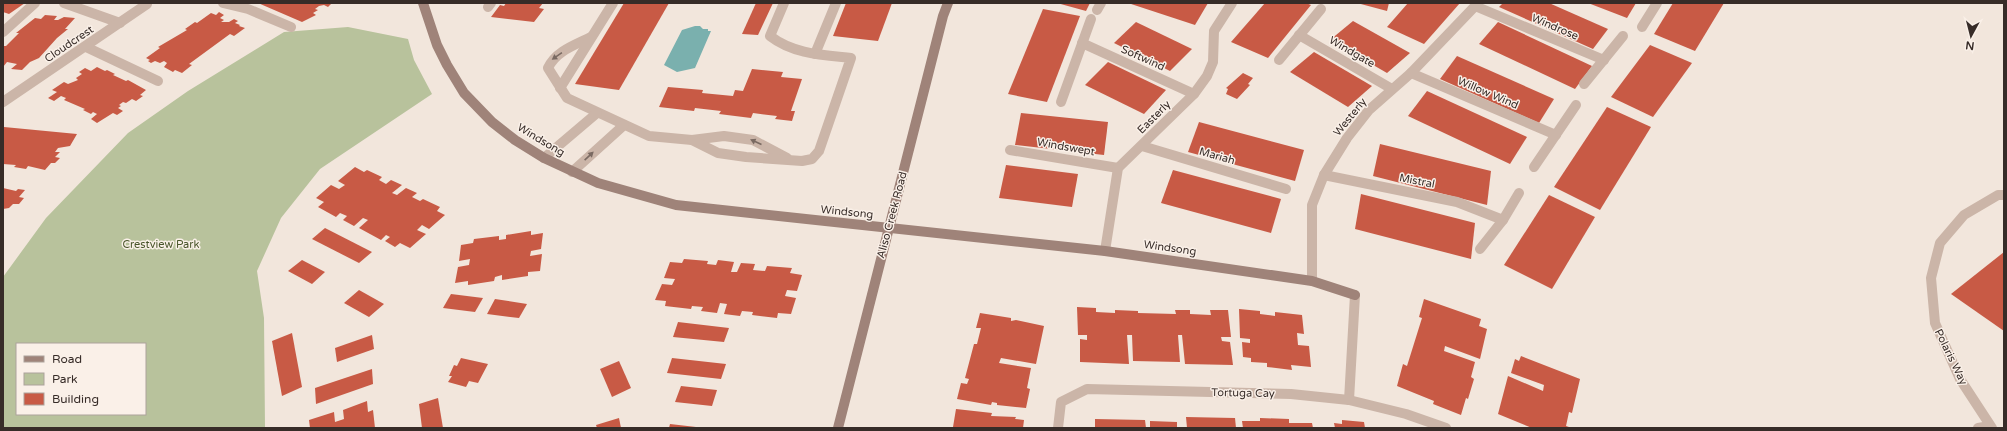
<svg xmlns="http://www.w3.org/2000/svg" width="2007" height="431" viewBox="0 0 2007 431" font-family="'Varela Round',sans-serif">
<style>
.green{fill:#b8c29c;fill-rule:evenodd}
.water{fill:#7ab0ae}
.building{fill:#c85a45}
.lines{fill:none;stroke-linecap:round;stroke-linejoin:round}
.street{stroke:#cbb5a8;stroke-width:10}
.secondary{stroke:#9f8379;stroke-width:10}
.oneway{fill:#7a6a62}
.labels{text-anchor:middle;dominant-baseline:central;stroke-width:3;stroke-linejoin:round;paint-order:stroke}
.street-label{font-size:11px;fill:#372c28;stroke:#faf0e8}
.park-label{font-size:11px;fill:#4a562b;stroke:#faf0e8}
</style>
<rect width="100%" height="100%" fill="#f2e6dc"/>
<!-- green -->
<path class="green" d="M348 27 408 39 414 60 432 94 320 169 281 218 257 271 264 318 265 428H3V277L46 218 128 133 188 91 284 32ZM17 344H145V414H17Z"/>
<!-- water -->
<polygon class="water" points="695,26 700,26 703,29 708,29 708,31 711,31 695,68 677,72 664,65 682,30"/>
<!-- building -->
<g class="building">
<polygon points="3,3 25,3 9,14 3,12"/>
<polygon points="258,3 332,3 328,7 324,5 319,6 315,9 318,10 313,13 316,15 302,22"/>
<polygon points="506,3 543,3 539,8 544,9 534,22 491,17 500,5 504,6"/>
<polygon points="624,3 669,3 619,90 575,84"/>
<polygon points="756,3 773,3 758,35 742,34"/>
<polygon points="846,3 892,3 878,41 833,36"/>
<polygon points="1057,3 1090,3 1086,11"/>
<polygon points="1128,3 1208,3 1195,25"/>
<polygon points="1265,3 1306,3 1311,5 1268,58 1231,42"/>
<polygon points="1357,3 1389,3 1387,11"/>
<polygon points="1408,3 1460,3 1424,44 1387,27"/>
<polygon points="1503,3 1549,3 1608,29 1593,49 1499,7"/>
<polygon points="1588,3 1636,3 1627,18"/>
<polygon points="1673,3 1724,3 1695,51 1654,34"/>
<polygon points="1043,9 1080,16 1047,102 1008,94"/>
<polygon points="219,12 224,15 220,18 224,20 221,22 229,22 234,19 238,21 235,23 240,25 239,26 245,28 234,36 230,34 189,64 192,65 182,73 175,70 173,72 164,67 167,63 164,61 160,63 155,61 151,63 148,61 150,60 146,58 160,48 158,47 187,30 185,29 195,22 197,23 211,13 216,15"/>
<polygon points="45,15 57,16 54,20 58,20 64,17 75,18 65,29 68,29 57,38 39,58 30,62 22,70 11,69 17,64 7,62 3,67 3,46 6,46 19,33 16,33 35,18 41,19"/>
<polygon points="1353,21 1410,53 1387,73 1330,40"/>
<polygon points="1136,22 1192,49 1170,71 1114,43"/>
<polygon points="1498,22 1592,66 1575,89 1479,44"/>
<polygon points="1650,45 1692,63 1653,117 1611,97"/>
<polygon points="1314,52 1372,86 1348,107 1290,72"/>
<polygon points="1457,56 1554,99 1539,123 1440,79"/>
<polygon points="1108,62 1166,90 1144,114 1085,85"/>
<polygon points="97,67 105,71 107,70 115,74 113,75 126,81 128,80 146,90 140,95 143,96 136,101 132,99 126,103 123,102 119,105 121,106 118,108 123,111 117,115 113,113 97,123 91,119 97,114 93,112 91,114 83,110 85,109 64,100 66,98 61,96 54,101 48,98 57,92 52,90 64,82 68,84 78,80 76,78 82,74 79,72 85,68 91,71"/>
<polygon points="752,69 783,72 781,77 802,79 791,111 795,111 792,121 775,119 777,116 753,113 751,118 719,114 721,111 695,108 694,111 659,107 668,87 703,90 702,93 733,96 735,90 743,91"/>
<polygon points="1243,73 1253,78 1248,84 1250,85 1237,99 1226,94 1228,89 1226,88"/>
<polygon points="1427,91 1527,137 1510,164 1408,116"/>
<polygon points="1607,107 1651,127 1600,210 1554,187"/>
<polygon points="1021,113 1108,122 1104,155 1015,145"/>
<polygon points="1199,122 1304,150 1295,181 1188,152"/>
<polygon points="3,127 4,127 77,134 70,146 58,148 55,152 60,152 55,157 60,158 55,163 51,163 45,170 28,166 26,169 14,167 16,165 3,164"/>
<polygon points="1380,144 1491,171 1487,205 1373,176"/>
<polygon points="1006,165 1078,174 1072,207 999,198"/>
<polygon points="355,167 364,172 367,170 382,177 379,180 386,184 391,180 402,185 392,193 397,195 406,188 417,193 412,197 420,201 423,199 440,207 437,211 445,215 429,229 422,225 417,230 426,234 410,248 400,243 395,247 385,241 390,237 386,235 381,240 359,228 368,220 363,218 354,226 343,220 347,216 340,213 336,217 318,207 324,202 316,198 331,185 339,189 345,185 338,181"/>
<polygon points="1173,170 1281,199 1271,233 1161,203"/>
<polygon points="3,188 16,191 18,189 25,190 19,197 24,198 19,204 13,204 9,208 3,209"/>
<polygon points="1361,194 1475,223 1471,259 1355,229"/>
<polygon points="1549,195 1595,217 1552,289 1504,265"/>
<polygon points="325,228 372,252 359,263 312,239"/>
<polygon points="531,231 531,235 543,233 541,249 531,251 530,256 542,254 540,271 528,272 528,276 502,280 502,275 495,277 494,281 468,285 468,281 455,283 458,267 469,265 470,259 459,261 461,245 473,243 474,239 499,236 499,240 506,239 506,235"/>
<polygon points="2004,252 2004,331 1951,294"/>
<polygon points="684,259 708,261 707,264 716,265 718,260 734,262 731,272 737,272 741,263 755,264 753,270 765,271 767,266 792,268 790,273 802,275 797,291 787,290 785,296 796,298 791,314 778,313 777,318 752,315 753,312 742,311 740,316 724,314 727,304 720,303 717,313 701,311 703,307 692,306 691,309 665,306 666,301 655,300 662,284 672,285 675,279 664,278 670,262 682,263"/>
<polygon points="302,260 325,272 312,284 288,271"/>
<polygon points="359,290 384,304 369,317 344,303"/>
<polygon points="451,294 483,298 475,312 443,308"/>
<polygon points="495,299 527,304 519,318 487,314"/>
<polygon points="1424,299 1481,319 1479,326 1487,329 1480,359 1445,346 1444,351 1475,362 1471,377 1474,379 1468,399 1466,398 1461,415 1433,404 1434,401 1397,386 1403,364 1407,366 1422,318 1419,317"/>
<polygon points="1077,307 1096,308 1096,312 1115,313 1115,310 1138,311 1138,313 1176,314 1175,310 1190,310 1190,314 1211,315 1210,310 1228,310 1231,337 1221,337 1222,341 1230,342 1233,365 1185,364 1182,335 1178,335 1180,362 1133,361 1132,335 1127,335 1129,364 1080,362 1080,339 1087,340 1087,335 1078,335"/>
<polygon points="1239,309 1260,311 1260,314 1275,316 1275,312 1302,315 1304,334 1297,333 1298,345 1309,346 1311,367 1291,365 1292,370 1267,367 1267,363 1251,362 1251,358 1243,357 1242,342 1250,343 1250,339 1240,338"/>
<polygon points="980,313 1011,318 1011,321 1016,320 1044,326 1036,364 1001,358 999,363 1031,368 1027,388 1030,389 1026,408 997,405 997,403 992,402 991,405 957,399 961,383 967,384 969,379 965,378 974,344 977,344 981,328 976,328"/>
<polygon points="678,322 729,328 724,342 673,337"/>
<polygon points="292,333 302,387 282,396 272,341"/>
<polygon points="372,335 374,349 337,362 335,348"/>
<polygon points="1521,356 1580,379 1572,413 1569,412 1566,426 1572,428 1532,428 1498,414 1508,376 1543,391 1544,385 1511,373 1515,359 1519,361"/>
<polygon points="461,358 488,364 478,383 469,381 466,387 448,382 452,376 449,376 454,365 457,366"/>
<polygon points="672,358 726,364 721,379 667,373"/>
<polygon points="619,361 631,388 612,397 600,369"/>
<polygon points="372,369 373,384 316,404 315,388"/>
<polygon points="681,386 717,390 712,406 675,402"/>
<polygon points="438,398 443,428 422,428 419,404"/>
<polygon points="367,401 368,412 373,410 375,428 310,428 309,420 334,412 335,422 344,419 343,410"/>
<polygon points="956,409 992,413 991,416 1016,417 1015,419 1024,420 1023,428 953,427"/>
<polygon points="1186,417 1235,418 1236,428 1187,428"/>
<polygon points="619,418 621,428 597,428 596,425"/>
<polygon points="1260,418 1289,419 1289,423 1312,423 1313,428 1243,428 1242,421 1260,421"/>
<polygon points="1095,419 1145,420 1146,428 1095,428"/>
<polygon points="1342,420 1364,422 1365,428 1335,428 1334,423 1342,424"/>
<polygon points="1150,421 1177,422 1177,428 1150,428"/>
<polygon points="670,424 696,427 696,428 669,428"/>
</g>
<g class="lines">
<!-- street -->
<g class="street">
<polyline points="64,3 120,23"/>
<polyline points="223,3 248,9 291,27"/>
<polyline points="1475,6 1604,60"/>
<polyline points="488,7 491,3"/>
<polyline points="1097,10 1101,3"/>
<polyline points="1642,27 1657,3"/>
<polyline points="3,32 35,3"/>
<polyline points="1299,35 1392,89"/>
<path d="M591 37C575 45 556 51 548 68L567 98 649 136 692 140 724 136 753 140 787 158"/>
<polyline points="1082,43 1194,94"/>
<polyline points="86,47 158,81"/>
<polyline points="815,54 836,3"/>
<polyline points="1279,60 1321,9"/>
<polyline points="1411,73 1556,135"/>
<polyline points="1584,84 1623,36"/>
<polyline points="560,88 613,3"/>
<polyline points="3,102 147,4"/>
<polyline points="1061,102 1091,19"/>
<path d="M692 140 718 153 746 157 802 161 812 159 819 151 851 58C823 55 793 54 770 36L784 3"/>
<polyline points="1142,146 1286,189"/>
<polyline points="1010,150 1118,168"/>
<polyline points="544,158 597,113"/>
<polyline points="1534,167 1576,105"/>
<polyline points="572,172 624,125"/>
<polyline points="1324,175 1457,202 1503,220"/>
<polyline points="1480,249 1503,220 1519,193"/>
<polyline points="1105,251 1118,168 1194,94 1207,76 1213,62 1214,31 1232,3"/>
<polyline points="1312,281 1312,205 1324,175 1347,138 1369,110 1411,73 1478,3"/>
<polyline points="1349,400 1355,295"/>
<polyline points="1058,428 1061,402 1087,389 1291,394 1349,400 1406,414 1446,428"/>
<polyline points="1978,428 1990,426"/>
<polyline points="1992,428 1960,379 1935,323 1931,278 1940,243 1964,215 1998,195 2004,195"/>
</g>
<!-- secondary -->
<g class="secondary">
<polyline points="423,3 437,45 447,65 464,93 492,122 515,140 544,158 598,183 676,205 1105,251 1312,281 1355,295"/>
<polyline points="838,428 943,16 948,3"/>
</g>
</g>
<!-- one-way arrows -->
<defs><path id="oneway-solid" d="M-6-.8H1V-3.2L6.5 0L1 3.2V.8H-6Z"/></defs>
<g class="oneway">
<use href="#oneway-solid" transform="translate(557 56) rotate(145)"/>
<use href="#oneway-solid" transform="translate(756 142) rotate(-156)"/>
<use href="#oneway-solid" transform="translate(589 156) rotate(-43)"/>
</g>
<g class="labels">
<!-- street labels -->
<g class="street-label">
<text transform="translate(1555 27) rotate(23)">Windrose</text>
<text transform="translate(69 44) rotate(-34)">Cloudcrest</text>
<text transform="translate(1352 52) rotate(30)">Windgate</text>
<text transform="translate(1143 58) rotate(24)">Softwind</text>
<text transform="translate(1488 93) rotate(23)">Willow Wind</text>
<text transform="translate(1154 117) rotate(-45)">Easterly</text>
<text transform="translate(1350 117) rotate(-51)">Westerly</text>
<text transform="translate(541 140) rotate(31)">Windsong</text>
<text transform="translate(1066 147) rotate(10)">Windswept</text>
<text transform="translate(1217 156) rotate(16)">Mariah</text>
<text transform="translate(1417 181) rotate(11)">Mistral</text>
<text transform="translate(847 212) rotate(6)">Windsong</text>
<text transform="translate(892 215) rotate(-75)">Aliso Creek Road</text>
<text transform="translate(1170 248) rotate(8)">Windsong</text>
<text transform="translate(1951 357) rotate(64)">Polaris Way</text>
<text transform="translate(1243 393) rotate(1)">Tortuga Cay</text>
</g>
<!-- park labels -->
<g class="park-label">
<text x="161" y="244">Crestview Park</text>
</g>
</g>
<!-- border -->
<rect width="2007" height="431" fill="none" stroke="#372c28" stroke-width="8"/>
<!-- legend -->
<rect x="16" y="343" width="130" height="72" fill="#faf0e8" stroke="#aca29b"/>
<rect x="24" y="356" width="20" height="6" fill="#9f8379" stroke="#aca29b"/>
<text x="52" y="363" font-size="12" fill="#372c28">Road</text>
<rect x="24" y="373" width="20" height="12" fill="#b8c29c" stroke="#aca29b"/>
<text x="52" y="383" font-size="12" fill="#372c28">Park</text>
<rect x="24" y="393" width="20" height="12" fill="#c85a45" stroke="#aca29b"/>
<text x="52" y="403" font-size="12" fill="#372c28">Building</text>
<!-- north arrow -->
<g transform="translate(1971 36) rotate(187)" stroke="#faf0e8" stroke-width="3" paint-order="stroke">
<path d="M0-3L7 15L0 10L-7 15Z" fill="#372c28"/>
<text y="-6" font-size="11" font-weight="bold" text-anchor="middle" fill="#372c28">N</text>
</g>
</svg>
